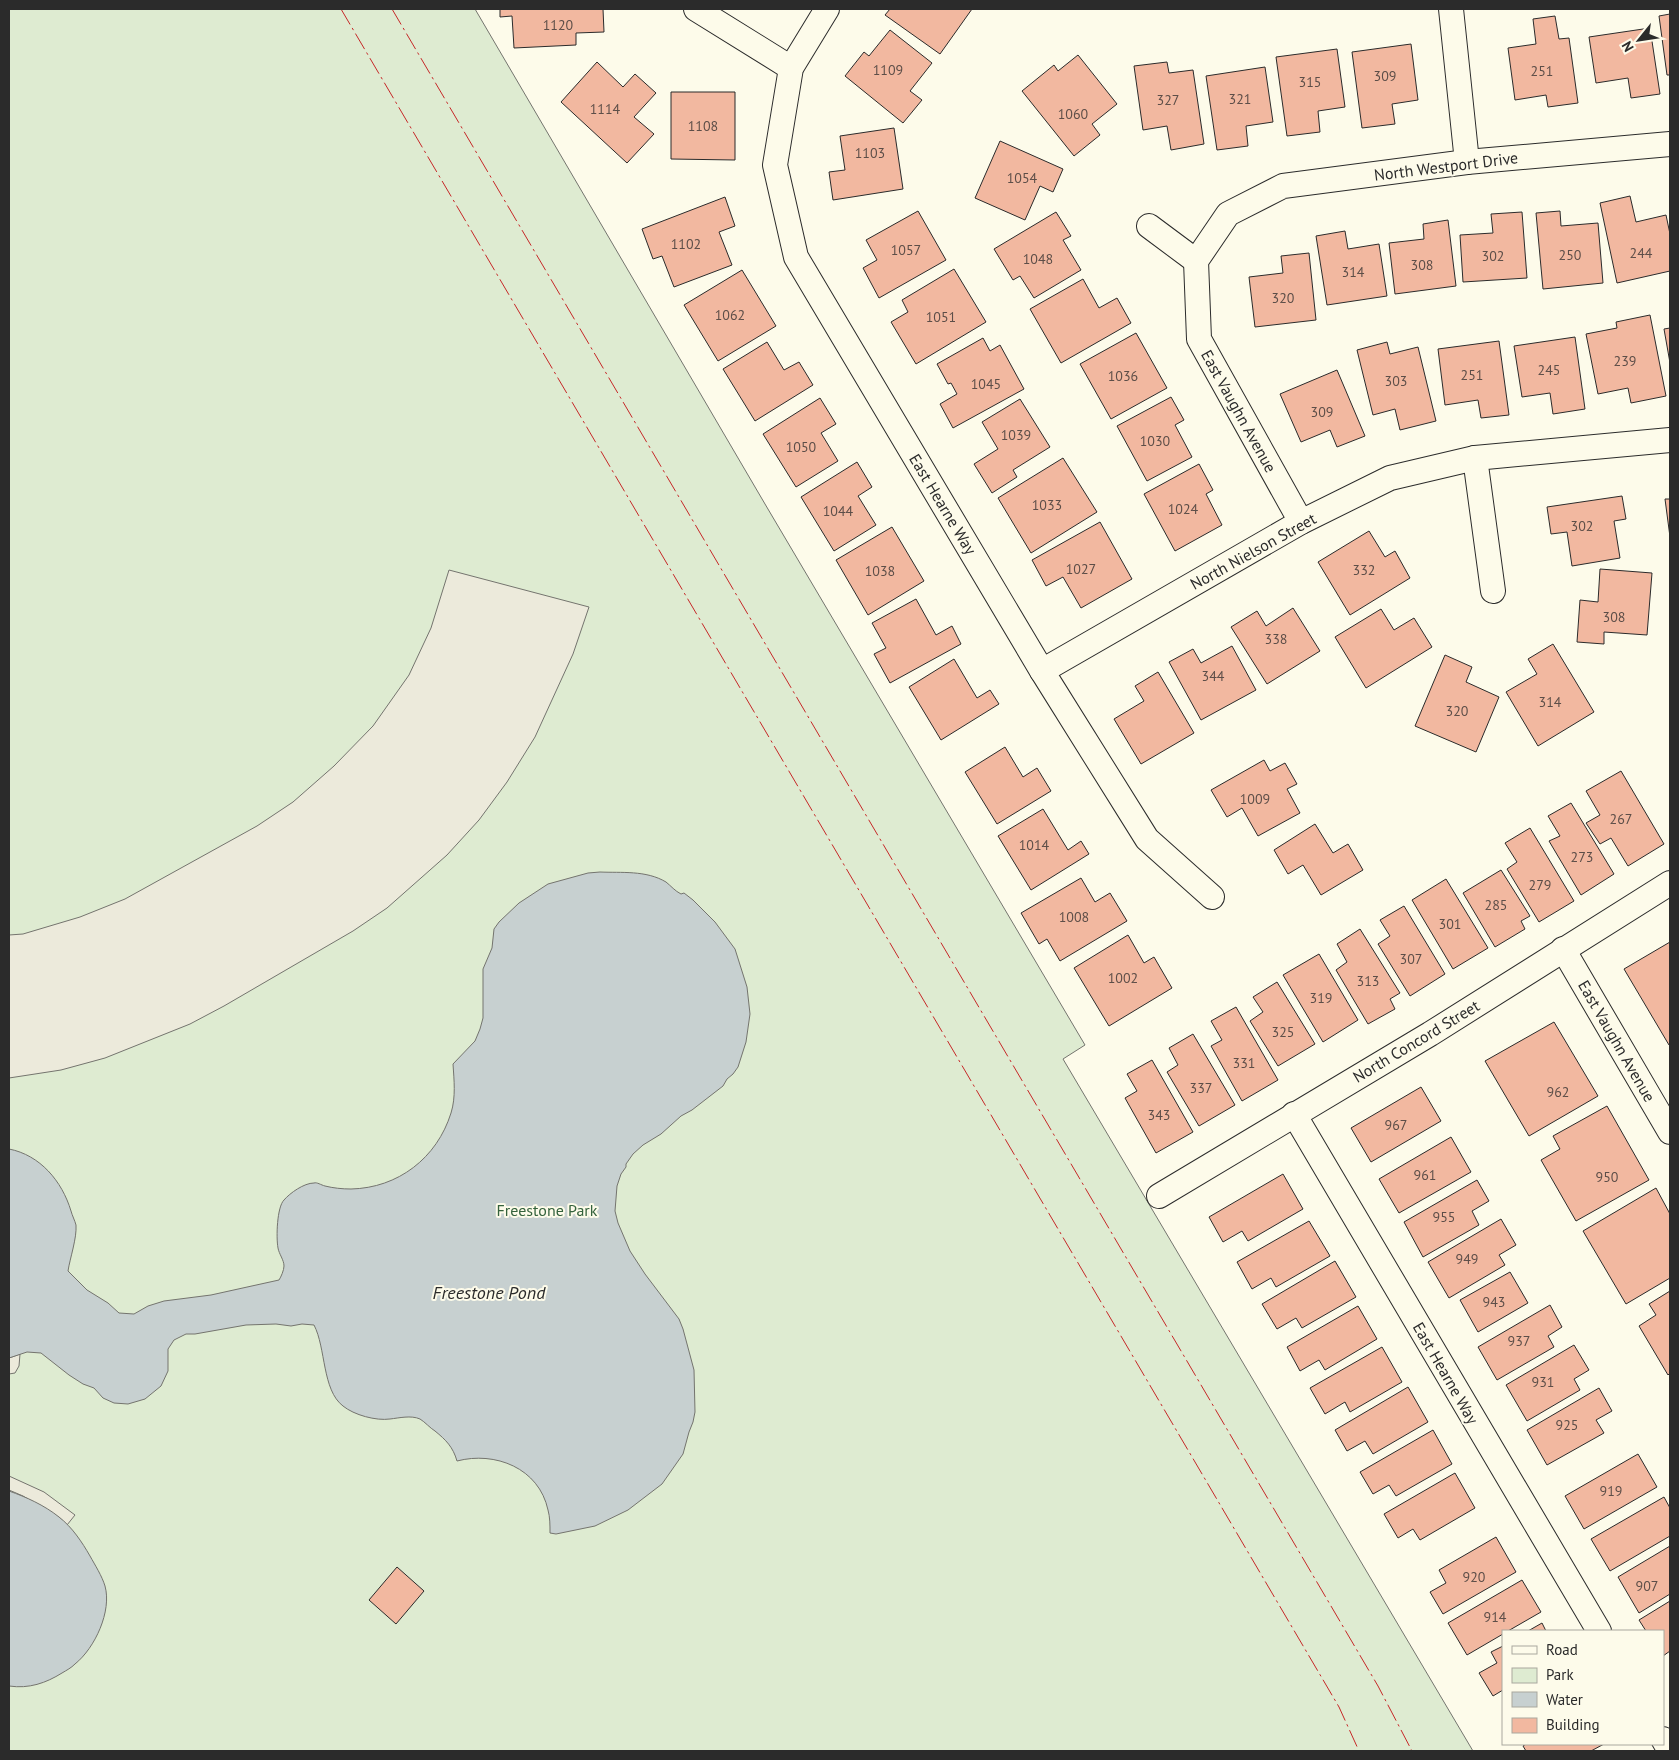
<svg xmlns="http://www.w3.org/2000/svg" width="1679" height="1760" viewBox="0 0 1679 1760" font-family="'PT Sans',sans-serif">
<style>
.green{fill:#deebd1;stroke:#74746e}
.parking{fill:#eceadb;stroke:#74746e}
.water{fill:#c7d0d0;stroke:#74746e}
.building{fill:#f2b8a0;stroke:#2b2b2b}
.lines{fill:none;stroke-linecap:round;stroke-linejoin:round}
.minor-casing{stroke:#2b2b2b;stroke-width:26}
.minor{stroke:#fdfbea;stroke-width:24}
.power{stroke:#c62828;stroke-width:1;stroke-dasharray:18 4 2.5 4;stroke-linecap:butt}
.labels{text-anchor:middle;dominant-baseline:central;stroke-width:4;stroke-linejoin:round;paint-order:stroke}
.number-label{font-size:14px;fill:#5d4e48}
.street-label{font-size:16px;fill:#2b2b2b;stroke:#fdfbea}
.park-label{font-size:16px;fill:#34623c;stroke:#fdfbea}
.water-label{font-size:18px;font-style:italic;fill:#2b2b2b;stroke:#fdfbea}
</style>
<rect width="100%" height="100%" fill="#fdfbea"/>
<!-- green -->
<polygon class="green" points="9,9 475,9 765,504 1085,1045 1063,1059 1473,1751 9,1751"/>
<!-- parking -->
<g class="parking">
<polygon points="449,570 589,607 573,654 535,737 507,782 479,820 447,855 387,908 353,931 224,1006 190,1024 105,1058 61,1070 9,1078 9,935 23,934 80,917 125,899 257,826 293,802 334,766 373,726 409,675 431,628"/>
<polygon points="20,1354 19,1366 15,1373 9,1374 9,1358"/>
<polygon points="9,1476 44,1492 75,1515 67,1525 60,1518 23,1496 9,1490"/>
</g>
<!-- water -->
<g class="water">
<path d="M600 872C621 873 646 870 666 882 671 886 675 891 681 894L684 893 693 900 715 922 735 949 747 987 750 1014 746 1042 738 1067 733 1074 727 1079 723 1086 692 1110 681 1116 661 1134 643 1145 633 1154 626 1164V1167L621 1174 617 1186 615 1211 618 1223 630 1251 645 1274 679 1319 683 1329 694 1370 695 1412 693 1422 689 1432 683 1454 662 1484 628 1510 595 1526 556 1534 550 1533C550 1525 550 1517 548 1510 539 1468 495 1451 457 1461 453 1447 446 1440 435 1431 430 1428 425 1422 420 1419 411 1415 399 1418 390 1419 376 1421 354 1415 343 1406 322 1390 326 1348 314 1325L302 1324 291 1326 276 1324 246 1325 195 1334H186L174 1340 168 1349V1371L161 1386 145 1399 128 1404 114 1403 103 1398 94 1388 83 1384 69 1375 41 1353 27 1352 9 1358V1149C40 1155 62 1181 71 1211 72 1215 75 1221 76 1225 77 1238 70 1258 68 1271L87 1290 108 1303 119 1313 134 1314 148 1306 164 1301 211 1295 279 1280C281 1277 284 1270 284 1266 284 1260 279 1254 278 1248 276 1237 277 1207 284 1200 290 1193 304 1183 314 1183 317 1182 321 1185 325 1186 333 1188 342 1189 351 1189 398 1188 437 1158 451 1113 456 1097 454 1080 453 1064L475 1041 480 1029 483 1018V969L492 948 494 929 499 922 519 903 548 884 588 873Z"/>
<path d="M9 1491C26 1497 44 1505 59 1517 72 1527 82 1542 90 1556 95 1565 102 1576 105 1586 112 1611 95 1648 75 1664 71 1668 67 1670 62 1673 46 1683 29 1689 9 1686Z"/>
</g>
<!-- building -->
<g class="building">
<polygon points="500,9 603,9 604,32 576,33 576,45 514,48 512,16 500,17"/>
<polygon points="890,9 972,9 940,54 885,15"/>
<polygon points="1670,14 1670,75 1667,75 1659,16"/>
<polygon points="1555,16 1559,39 1569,38 1578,103 1548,107 1546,95 1515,100 1508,48 1536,44 1533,19"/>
<polygon points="1650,28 1660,94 1631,98 1628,78 1596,83 1589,37"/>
<polygon points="890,30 932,63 910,91 922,100 903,123 845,76 864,52 869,56"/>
<polygon points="1411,44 1418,100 1392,104 1395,124 1362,128 1352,52"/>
<polygon points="1337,49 1345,107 1318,111 1320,132 1287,136 1276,57"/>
<polygon points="1078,55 1117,104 1092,124 1100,135 1074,156 1022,91 1054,65 1058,71"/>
<polygon points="597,62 623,87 635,74 656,93 634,117 654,134 627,163 561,102"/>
<polygon points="1167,62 1169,73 1193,70 1204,144 1171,150 1167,126 1143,130 1134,66"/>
<polygon points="1265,67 1273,122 1246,126 1248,146 1217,150 1206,76"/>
<polygon points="671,92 735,92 735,160 671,159"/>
<polygon points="894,128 903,189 833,200 829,172 845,170 840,136"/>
<polygon points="1000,141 1063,169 1053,192 1040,186 1025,220 975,198"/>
<polygon points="1630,196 1636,222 1666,215 1670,234 1670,271 1617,283 1600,203"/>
<polygon points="725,197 735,226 719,232 732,265 674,287 662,256 653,259 642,229"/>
<polygon points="918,211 946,260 879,298 863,268 877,260 866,240"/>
<polygon points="1560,211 1561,226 1598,223 1603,283 1543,289 1536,213"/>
<polygon points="1056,212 1071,236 1063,240 1081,270 1034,298 1020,276 1013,280 994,249"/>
<polygon points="1522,212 1527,278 1463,282 1460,235 1493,233 1491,214"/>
<polygon points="1448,220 1456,286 1395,294 1389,243 1424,239 1423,224"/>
<polygon points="1345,231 1348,249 1379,244 1387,296 1327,305 1316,236"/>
<polygon points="1309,253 1316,320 1255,327 1249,277 1283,273 1281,256"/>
<polygon points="954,269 986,322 916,364 891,322 908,312 902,300"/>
<polygon points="742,270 776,326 718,361 684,305"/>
<polygon points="1083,279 1099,308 1117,298 1131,323 1061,363 1030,309"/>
<polygon points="1650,315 1666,396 1631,403 1628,388 1598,394 1586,334 1617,328 1616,322"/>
<polygon points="1670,328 1670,363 1664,329"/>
<polygon points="1136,333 1167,388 1111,419 1080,364"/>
<polygon points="1575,337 1585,409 1553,414 1550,393 1522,397 1514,346"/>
<polygon points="983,338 990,351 1000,345 1024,389 953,428 940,404 957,394 951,383 948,384 937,364"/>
<polygon points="1499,341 1509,415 1481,418 1478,400 1445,405 1438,349"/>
<polygon points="767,342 784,370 799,362 813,385 755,421 723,369"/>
<polygon points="1387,342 1390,354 1418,347 1436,421 1400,430 1395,409 1373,415 1357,350"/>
<polygon points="1337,370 1365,436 1337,447 1330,430 1301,442 1280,394"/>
<polygon points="1171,397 1184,420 1175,425 1192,457 1147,481 1117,426"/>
<polygon points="820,398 836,424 821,433 838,461 796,487 763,434"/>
<polygon points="1020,399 1050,447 1013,470 1017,477 992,493 974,464 998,449 982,422"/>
<polygon points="1063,458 1097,512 1031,553 998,498"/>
<polygon points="857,462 872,487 858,496 876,525 834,551 801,497"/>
<polygon points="1199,464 1213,490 1206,494 1222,525 1175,551 1144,494"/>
<polygon points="1622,496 1626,519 1614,521 1620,558 1572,566 1567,532 1551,534 1547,507"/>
<polygon points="1665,499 1670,499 1670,537"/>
<polygon points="1100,522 1132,579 1081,608 1063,577 1046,586 1032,560"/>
<polygon points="892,527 924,581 868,615 836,560"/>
<polygon points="1369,531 1385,557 1395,551 1410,578 1350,615 1318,562"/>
<polygon points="1600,569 1652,573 1647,635 1604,632 1604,644 1577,642 1580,600 1598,602"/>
<polygon points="916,599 936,635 952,626 961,644 890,683 874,654 886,648 872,623"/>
<polygon points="1293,608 1320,651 1267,684 1231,627 1257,611 1266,626"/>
<polygon points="1381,609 1394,630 1414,618 1432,647 1366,688 1335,637"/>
<polygon points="1553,644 1594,712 1538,746 1506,692 1537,674 1528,659"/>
<polygon points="1232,646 1256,690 1201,720 1169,662 1193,649 1201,663"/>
<polygon points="1445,655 1472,667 1466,682 1499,697 1476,752 1415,726"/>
<polygon points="954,659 977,698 990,690 999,704 941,740 909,687"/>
<polygon points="1158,672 1194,733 1141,764 1114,719 1144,701 1135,686"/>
<polygon points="1005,747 1023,777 1037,768 1051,791 997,824 965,772"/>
<polygon points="1264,760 1270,771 1285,763 1297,784 1287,789 1300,813 1258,836 1242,808 1227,817 1211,790"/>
<polygon points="1621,771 1664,844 1628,866 1611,838 1600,844 1586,823 1600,815 1586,791"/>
<polygon points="1571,803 1614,874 1581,895 1549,841 1560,836 1548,816"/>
<polygon points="1043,809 1068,850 1081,841 1089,854 1031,890 998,836"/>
<polygon points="1315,824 1333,853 1348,844 1363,870 1321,895 1303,865 1288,874 1274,850"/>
<polygon points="1530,828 1574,901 1539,922 1507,869 1517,862 1505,843"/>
<polygon points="1501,870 1530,916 1521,921 1525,929 1495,947 1463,893"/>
<polygon points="1081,878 1095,902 1110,893 1127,921 1060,961 1047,939 1039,944 1021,913"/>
<polygon points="1446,879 1488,948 1453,969 1412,900"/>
<polygon points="1404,906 1445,974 1410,996 1378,944 1390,936 1380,920"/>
<polygon points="1360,929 1400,993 1390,999 1395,1009 1368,1024 1336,970 1347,962 1337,944"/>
<polygon points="1128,935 1144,963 1154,957 1172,988 1109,1026 1074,968"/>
<polygon points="1670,942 1670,1044 1669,1045 1624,969"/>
<polygon points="1319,954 1358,1020 1323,1042 1283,975"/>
<polygon points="1277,982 1315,1044 1278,1066 1250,1021 1263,1012 1253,997"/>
<polygon points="1236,1007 1278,1080 1242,1101 1211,1046 1222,1040 1211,1021"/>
<polygon points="1554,1022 1598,1096 1529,1136 1485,1061"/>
<polygon points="1193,1034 1235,1105 1199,1126 1167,1072 1178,1065 1169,1048"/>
<polygon points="1152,1060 1193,1132 1156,1153 1125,1098 1137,1091 1127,1074"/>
<polygon points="1421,1087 1441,1121 1371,1162 1351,1128"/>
<polygon points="1607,1106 1649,1180 1576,1221 1541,1160 1560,1149 1553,1136"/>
<polygon points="1451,1137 1471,1172 1399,1213 1379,1179"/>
<polygon points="1283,1174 1303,1209 1248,1241 1242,1231 1223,1242 1209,1217"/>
<polygon points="1477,1180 1489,1201 1472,1211 1479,1225 1423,1257 1404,1222"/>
<polygon points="1656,1188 1670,1214 1670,1278 1626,1304 1583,1231"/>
<polygon points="1501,1219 1516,1245 1499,1255 1505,1265 1449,1298 1428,1262"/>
<polygon points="1309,1221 1330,1256 1276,1287 1271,1278 1252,1289 1237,1262"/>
<polygon points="1335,1261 1356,1297 1302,1328 1296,1318 1277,1329 1262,1304"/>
<polygon points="1510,1272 1528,1303 1478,1332 1460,1300"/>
<polygon points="1670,1291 1670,1373 1668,1375 1639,1326 1656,1315 1649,1304"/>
<polygon points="1550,1305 1562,1327 1548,1336 1554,1347 1497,1380 1478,1347"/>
<polygon points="1358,1306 1377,1339 1325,1370 1319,1360 1300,1371 1287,1347"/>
<polygon points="1574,1345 1589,1370 1574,1379 1580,1390 1527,1421 1506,1385"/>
<polygon points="1382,1347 1402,1382 1350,1412 1345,1402 1325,1414 1310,1388"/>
<polygon points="1408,1387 1428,1422 1373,1454 1365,1441 1347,1451 1335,1430"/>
<polygon points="1599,1388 1612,1411 1596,1420 1604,1433 1547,1465 1527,1430"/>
<polygon points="1433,1430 1452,1464 1396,1496 1389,1485 1373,1494 1360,1472"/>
<polygon points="1638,1454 1657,1487 1584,1529 1565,1496"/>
<polygon points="1455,1473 1475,1508 1420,1540 1413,1529 1398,1538 1384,1514"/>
<polygon points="1664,1497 1670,1508 1670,1536 1610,1571 1591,1539"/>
<polygon points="1496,1537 1516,1572 1443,1614 1430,1592 1446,1583 1439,1570"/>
<polygon points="1670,1546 1670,1594 1639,1613 1618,1577"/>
<polygon points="397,1567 424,1591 396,1624 369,1600"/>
<polygon points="1522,1580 1541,1612 1508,1631 1503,1631 1503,1634 1467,1655 1448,1623"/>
<polygon points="1670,1601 1670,1651 1663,1656 1663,1631 1646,1631 1639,1620"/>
<polygon points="1542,1623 1546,1631 1528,1631"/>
<polygon points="1503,1646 1503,1690 1493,1696 1479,1673 1497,1663 1491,1652"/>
<polygon points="1526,1744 1604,1744 1591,1751 1526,1751 1523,1746"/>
</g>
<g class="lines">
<!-- minor casing -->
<g class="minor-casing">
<g id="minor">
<polyline points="696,9 791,68"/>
<polyline points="827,9 791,68 775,165 796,257 1042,671 1147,839 1212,897"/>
<polyline points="1451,9 1467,162"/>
<polyline points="1149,226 1196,261"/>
<polyline points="1475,458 1493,591"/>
<polyline points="1301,522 1199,339 1196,261 1228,214 1283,186 1467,162 1670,144"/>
<polyline points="1042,671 1301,522 1390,478 1475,458 1670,440"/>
<polyline points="1563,949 1670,1132"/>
<polyline points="1294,1114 1599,1631"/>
<polyline points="1159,1196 1430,1034 1670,883"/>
<polyline points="1663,1739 1670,1751"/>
</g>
</g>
<!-- minor -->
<use href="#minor" class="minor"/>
<!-- power -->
<g class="power">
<polyline points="341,9 1339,1707 1359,1751"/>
<polyline points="392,9 1378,1686 1412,1751"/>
</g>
</g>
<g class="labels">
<!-- number labels -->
<g class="number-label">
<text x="558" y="25">1120</text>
<text x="888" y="70">1109</text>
<text x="1542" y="71">251</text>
<text x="1385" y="76">309</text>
<text x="1310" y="82">315</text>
<text x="1240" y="99">321</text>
<text x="1168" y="100">327</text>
<text x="605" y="109">1114</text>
<text x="1073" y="114">1060</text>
<text x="703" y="126">1108</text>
<text x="870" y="153">1103</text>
<text x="1022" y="178">1054</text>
<text x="686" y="244">1102</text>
<text x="906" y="250">1057</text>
<text x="1641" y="253">244</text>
<text x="1570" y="255">250</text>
<text x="1493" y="256">302</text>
<text x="1038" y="259">1048</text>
<text x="1422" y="265">308</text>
<text x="1353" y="272">314</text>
<text x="1283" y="298">320</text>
<text x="730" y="315">1062</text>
<text x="941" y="317">1051</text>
<text x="1625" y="361">239</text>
<text x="1549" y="370">245</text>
<text x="1472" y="375">251</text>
<text x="1123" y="376">1036</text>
<text x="1396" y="381">303</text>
<text x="986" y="384">1045</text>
<text x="1322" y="412">309</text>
<text x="1016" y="435">1039</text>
<text x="1155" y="441">1030</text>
<text x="801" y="447">1050</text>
<text x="1047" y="505">1033</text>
<text x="1183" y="509">1024</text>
<text x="838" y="511">1044</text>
<text x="1582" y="526">302</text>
<text x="1081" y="569">1027</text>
<text x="1364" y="570">332</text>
<text x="880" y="571">1038</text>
<text x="1614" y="617">308</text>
<text x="1276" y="639">338</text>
<text x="1213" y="676">344</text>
<text x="1550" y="702">314</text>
<text x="1457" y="711">320</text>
<text x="1255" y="799">1009</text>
<text x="1621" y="819">267</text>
<text x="1034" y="845">1014</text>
<text x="1582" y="857">273</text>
<text x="1540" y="885">279</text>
<text x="1496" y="905">285</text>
<text x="1074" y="917">1008</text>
<text x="1450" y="924">301</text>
<text x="1411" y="959">307</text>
<text x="1123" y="978">1002</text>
<text x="1368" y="981">313</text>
<text x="1321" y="998">319</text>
<text x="1283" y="1032">325</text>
<text x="1244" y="1063">331</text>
<text x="1201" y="1088">337</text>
<text x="1558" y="1092">962</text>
<text x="1159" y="1115">343</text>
<text x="1396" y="1125">967</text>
<text x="1425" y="1175">961</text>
<text x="1607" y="1177">950</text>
<text x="1444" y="1217">955</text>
<text x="1467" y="1259">949</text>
<text x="1494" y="1302">943</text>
<text x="1519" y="1341">937</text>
<text x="1543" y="1382">931</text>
<text x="1567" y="1425">925</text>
<text x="1611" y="1491">919</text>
<text x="1474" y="1577">920</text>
<text x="1647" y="1586">907</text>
<text x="1495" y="1617">914</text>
</g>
<!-- street labels -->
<g class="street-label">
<text transform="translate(1446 166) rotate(-7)">North Westport Drive</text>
<text transform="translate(1239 411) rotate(61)">East Vaughn Avenue</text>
<text transform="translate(943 504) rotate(59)">East Hearne Way</text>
<text transform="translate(1253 551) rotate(-29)">North Nielson Street</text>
<text transform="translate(1416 1041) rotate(-31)">North Concord Street</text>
<text transform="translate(1617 1041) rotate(60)">East Vaughn Avenue</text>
<text transform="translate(1446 1373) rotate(60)">East Hearne Way</text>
</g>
<!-- park labels -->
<g class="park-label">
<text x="547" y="1210">Freestone Park</text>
</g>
<!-- water labels -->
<g class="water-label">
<text x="489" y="1292">Freestone Pond</text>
</g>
</g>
<!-- border -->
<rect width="1679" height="1760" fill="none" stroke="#2b2b2b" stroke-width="20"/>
<!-- legend -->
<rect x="1502" y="1630" width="162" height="115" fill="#fdfbea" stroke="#a9a89e"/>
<rect x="1512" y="1646" width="25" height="8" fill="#fdfbea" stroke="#a9a89e"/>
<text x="1546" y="1655" font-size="15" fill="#2b2b2b">Road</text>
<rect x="1512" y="1668" width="25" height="15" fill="#deebd1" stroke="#a9a89e"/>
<text x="1546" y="1680" font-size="15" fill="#2b2b2b">Park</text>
<rect x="1512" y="1692" width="25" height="15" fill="#c7d0d0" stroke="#a9a89e"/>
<text x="1546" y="1705" font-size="15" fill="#2b2b2b">Water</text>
<rect x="1512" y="1718" width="25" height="15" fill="#f2b8a0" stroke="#a9a89e"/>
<text x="1546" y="1730" font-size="15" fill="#2b2b2b">Building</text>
<!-- north arrow -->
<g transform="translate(1639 40) rotate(240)" stroke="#fdfbea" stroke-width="4" paint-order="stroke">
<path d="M0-4L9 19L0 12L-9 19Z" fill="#2b2b2b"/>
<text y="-8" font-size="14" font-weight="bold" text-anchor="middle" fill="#2b2b2b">N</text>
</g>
</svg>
